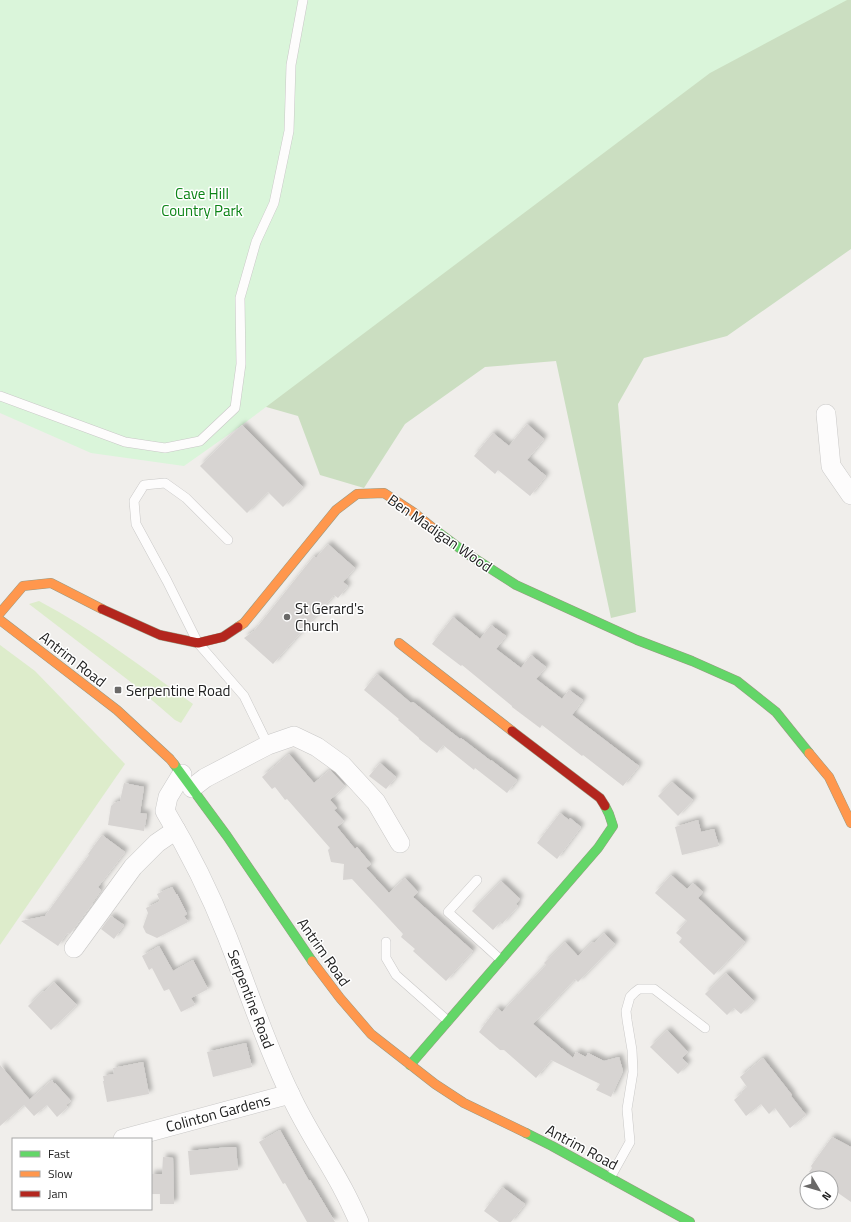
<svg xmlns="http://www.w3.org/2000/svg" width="851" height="1222" viewBox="0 0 851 1222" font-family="'Titillium Web',sans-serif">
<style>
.grass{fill:#ddeccb}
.forest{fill:#cbdec1}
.park{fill:#daf5da}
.building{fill:#d7d4d2;filter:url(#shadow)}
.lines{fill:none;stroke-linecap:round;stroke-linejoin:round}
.lane-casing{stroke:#c9c8c7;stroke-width:10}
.street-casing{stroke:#c9c8c7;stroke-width:20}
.fast-casing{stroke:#999a82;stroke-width:10}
.slow-casing{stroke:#999a82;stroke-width:10}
.jam-casing{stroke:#999a82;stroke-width:10}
.lane{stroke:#fdfcfc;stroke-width:9}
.street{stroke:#fdfcfc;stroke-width:19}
.fast{stroke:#63d668;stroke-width:9}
.slow{stroke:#ff974d;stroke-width:9}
.jam{stroke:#b3261e;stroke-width:9}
.poi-dot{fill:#6a6968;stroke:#fff;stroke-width:1.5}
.labels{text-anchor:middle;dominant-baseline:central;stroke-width:3;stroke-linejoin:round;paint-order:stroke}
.park-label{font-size:15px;fill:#0c8416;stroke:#fff}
.street-label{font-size:15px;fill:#222;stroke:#fff}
.poi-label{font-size:15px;fill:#222;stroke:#fff;text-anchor:start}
</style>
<defs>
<filter id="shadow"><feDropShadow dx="3.5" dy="-3.5" stdDeviation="2" flood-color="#0004"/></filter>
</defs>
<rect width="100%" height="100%" fill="#f0eeeb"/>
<!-- grass -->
<g class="grass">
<path d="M39 601C94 630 143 668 193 704L181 723 175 720 132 683 29 604Z"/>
<polygon points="0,645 35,671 125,764 0,945"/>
</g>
<!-- forest -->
<polygon class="forest" points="0,0 851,0 851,249 727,336 644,358 618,404 636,612 611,618 556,361 485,367 405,424 364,488 320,475 298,416 206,390"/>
<!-- park -->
<polygon class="park" points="0,0 847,0 710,73 242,425 184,466 91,453 0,413"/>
<!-- building -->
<g class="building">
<polygon points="527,424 544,439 527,460 546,476 530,496 498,470 495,474 474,456 493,433 509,446"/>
<polygon points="242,425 303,487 283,507 268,492 247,513 200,466"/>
<polygon points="328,544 355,568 343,582 348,586 338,598 334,595 273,664 244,638 254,631 314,556 316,558"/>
<polygon points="453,617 480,639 491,625 506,636 496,649 521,668 531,655 546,667 536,679 562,699 569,690 583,700 572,715 639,766 623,786 583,755 582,756 542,725 540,728 512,707 512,706 462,665 461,666 432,644"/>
<polygon points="377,674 411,703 413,702 460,739 461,738 491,761 491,760 517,780 507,793 475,768 474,770 443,745 437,753 419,739 419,738 398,720 399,719 364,690"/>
<polygon points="289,754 314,783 330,770 345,786 330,800 337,808 334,810 344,821 337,827 355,849 357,847 371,864 366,868 389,893 405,878 418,892 413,897 473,951 446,981 413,951 415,949 401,937 403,934 352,879 343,880 344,864 331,862 328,850 330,848 287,799 285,800 275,787 272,789 262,777"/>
<polygon points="380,763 396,777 386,789 369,776"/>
<polygon points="672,782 693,800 678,816 658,796"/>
<polygon points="124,783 144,787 140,813 147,814 144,831 108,825 111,806 114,803 120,801"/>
<polygon points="560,813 569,820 570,818 581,827 557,859 537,843"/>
<polygon points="698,820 701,832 714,829 719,846 682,855 675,827"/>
<polygon points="102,835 125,852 98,887 101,890 93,902 93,903 83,916 70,934 67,933 58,946 21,921 45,916 89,855 88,854"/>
<polygon points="671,875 687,889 693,883 703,892 698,898 745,942 714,975 679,942 682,938 676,933 687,921 655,893"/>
<polygon points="501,881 520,899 516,904 518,906 502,924 500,922 493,930 472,911"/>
<polygon points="172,887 176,894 177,894 187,914 184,916 188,922 157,938 146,933 143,927 148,913 146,908 160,901 157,894"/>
<polygon points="111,916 124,925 114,939 101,929"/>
<polygon points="604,933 615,944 578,982 575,979 533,1024 573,1058 576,1052 586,1057 588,1053 604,1061 619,1057 623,1071 611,1097 596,1090 600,1084 551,1060 536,1078 504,1050 500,1050 479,1032 497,1008 502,1012 546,965 544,963 565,942 578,956 592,942 594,943"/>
<polygon points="159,946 173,971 193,960 208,989 191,998 195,1005 181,1012 169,989 164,991 152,968 149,970 142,956"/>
<polygon points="726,973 754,1001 741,1014 734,1008 727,1015 705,994"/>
<polygon points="54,982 77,1005 51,1030 28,1006 43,991 44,992"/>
<polygon points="667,1030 688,1052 682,1058 688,1064 678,1074 650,1047"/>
<polygon points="246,1043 252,1067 213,1077 207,1052"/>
<polygon points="763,1058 792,1095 791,1096 806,1115 790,1128 775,1108 769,1114 761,1104 746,1116 734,1100 742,1093 741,1092 747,1087 740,1077"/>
<polygon points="143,1062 149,1094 107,1102 103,1081 104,1081 103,1076 114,1074 113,1068"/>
<polygon points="0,1065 30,1100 28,1101 52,1080 54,1084 55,1083 71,1101 66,1105 68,1107 57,1117 47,1105 34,1116 24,1105 0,1126"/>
<polygon points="280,1130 309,1181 310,1180 335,1222 307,1222 285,1183 283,1184 259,1142"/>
<polygon points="832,1137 851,1147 851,1202 831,1188 831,1178 817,1178 809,1172 812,1168 811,1166"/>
<polygon points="229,1147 236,1147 238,1170 190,1175 188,1151"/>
<polygon points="163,1157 173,1158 174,1204 160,1204 160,1194 151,1194 151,1174 162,1174"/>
<polygon points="502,1187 525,1204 511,1222 499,1222 484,1211"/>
</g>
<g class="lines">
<!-- lane casing -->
<g class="lane-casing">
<g id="lane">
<polyline points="0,396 125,442 165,448 200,441 235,408 241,364 240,298 256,242 274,203 289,131 291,65 303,0"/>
<polyline points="228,540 186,498 165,483 144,485 134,501 136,524 167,581 198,643 244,696 268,745"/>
<polyline points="477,880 448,912 501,960"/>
<polyline points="386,942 386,958 396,975 448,1021"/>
<polyline points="610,1178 630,1142 627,1109 633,1072 632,1050 627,1020 626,1011 630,997 635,992 639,989 654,989 705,1028"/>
</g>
</g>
<!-- street casing -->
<g class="street-casing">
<g id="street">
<polyline points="826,414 831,466 851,495"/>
<path d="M182 774 168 797 165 811C189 851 210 893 227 936 248 989 265 1043 290 1094 305 1127 326 1157 343 1189 349 1200 354 1211 359 1222"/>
<polyline points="192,788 205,778 268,745 294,736 317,747 342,765 376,802 400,843"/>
<polyline points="74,948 133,867 157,843 176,830"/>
<polyline points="123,1139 290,1094"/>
</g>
</g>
<!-- fast casing -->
<g class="fast-casing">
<g id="fast">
<polyline points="434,529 466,553 516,585 637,640 692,661 737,681 776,712 809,753"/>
<polyline points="174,764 227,836 312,961"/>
<polyline points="410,1065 598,848 613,826 609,814 605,806"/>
<polyline points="526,1133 552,1146 690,1222"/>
</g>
</g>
<!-- slow casing -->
<g class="slow-casing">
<g id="slow">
<polyline points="0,613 23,586 51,583 102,609"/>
<polyline points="0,620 117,710 170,759 174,764"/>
<polyline points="238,627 244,623 336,510 357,494 384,493 413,512 434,529"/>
<polyline points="399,643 512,731"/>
<polyline points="809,753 829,777 851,823"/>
<polyline points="312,961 340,998 371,1034 435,1084 464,1103 526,1133"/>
</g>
</g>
<!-- jam casing -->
<g class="jam-casing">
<g id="jam">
<polyline points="102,609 160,635 198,643 223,637 238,627"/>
<polyline points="512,731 600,798 605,806"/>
</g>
</g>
<!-- lane -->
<use href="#lane" class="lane"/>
<!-- street -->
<use href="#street" class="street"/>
<!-- fast -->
<use href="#fast" class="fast"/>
<!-- slow -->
<use href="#slow" class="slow"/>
<!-- jam -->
<use href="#jam" class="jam"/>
</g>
<!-- markers -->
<g class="poi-dot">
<circle cx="287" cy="617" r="4"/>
<rect x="114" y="686" width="8" height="8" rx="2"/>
</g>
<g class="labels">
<!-- park labels -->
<g class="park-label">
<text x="202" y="193">Cave Hill<tspan x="202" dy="17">Country Park</tspan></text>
</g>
<!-- street labels -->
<g class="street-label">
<text transform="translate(440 533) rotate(35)">Ben Madigan Wood</text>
<text transform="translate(73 659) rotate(38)">Antrim Road</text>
<text transform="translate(324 952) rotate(55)">Antrim Road</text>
<text transform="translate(251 999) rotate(69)">Serpentine Road</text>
<text transform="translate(218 1113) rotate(-15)">Colinton Gardens</text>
<text transform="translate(582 1147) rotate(28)">Antrim Road</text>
</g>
<!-- poi labels -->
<g class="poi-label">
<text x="295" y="608">St Gerard's<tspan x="295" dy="17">Church</tspan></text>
<text x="126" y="690">Serpentine Road</text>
</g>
</g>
<!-- legend -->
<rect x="12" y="1138" width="140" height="72" fill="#ffffff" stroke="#a7a7a7"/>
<rect x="20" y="1151" width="20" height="6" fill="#63d668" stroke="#a7a7a7"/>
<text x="48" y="1158" font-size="12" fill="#222222">Fast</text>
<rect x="20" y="1171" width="20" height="6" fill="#ff974d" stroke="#a7a7a7"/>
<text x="48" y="1178" font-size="12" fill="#222222">Slow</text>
<rect x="20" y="1191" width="20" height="6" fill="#b3261e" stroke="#a7a7a7"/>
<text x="48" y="1198" font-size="12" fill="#222222">Jam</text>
<!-- north arrow -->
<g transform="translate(819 1190) rotate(128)"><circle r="19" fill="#ffffff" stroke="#a7a7a7"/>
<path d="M0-3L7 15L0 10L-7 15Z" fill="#6a6968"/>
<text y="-6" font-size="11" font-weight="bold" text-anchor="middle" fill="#222222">N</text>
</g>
</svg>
